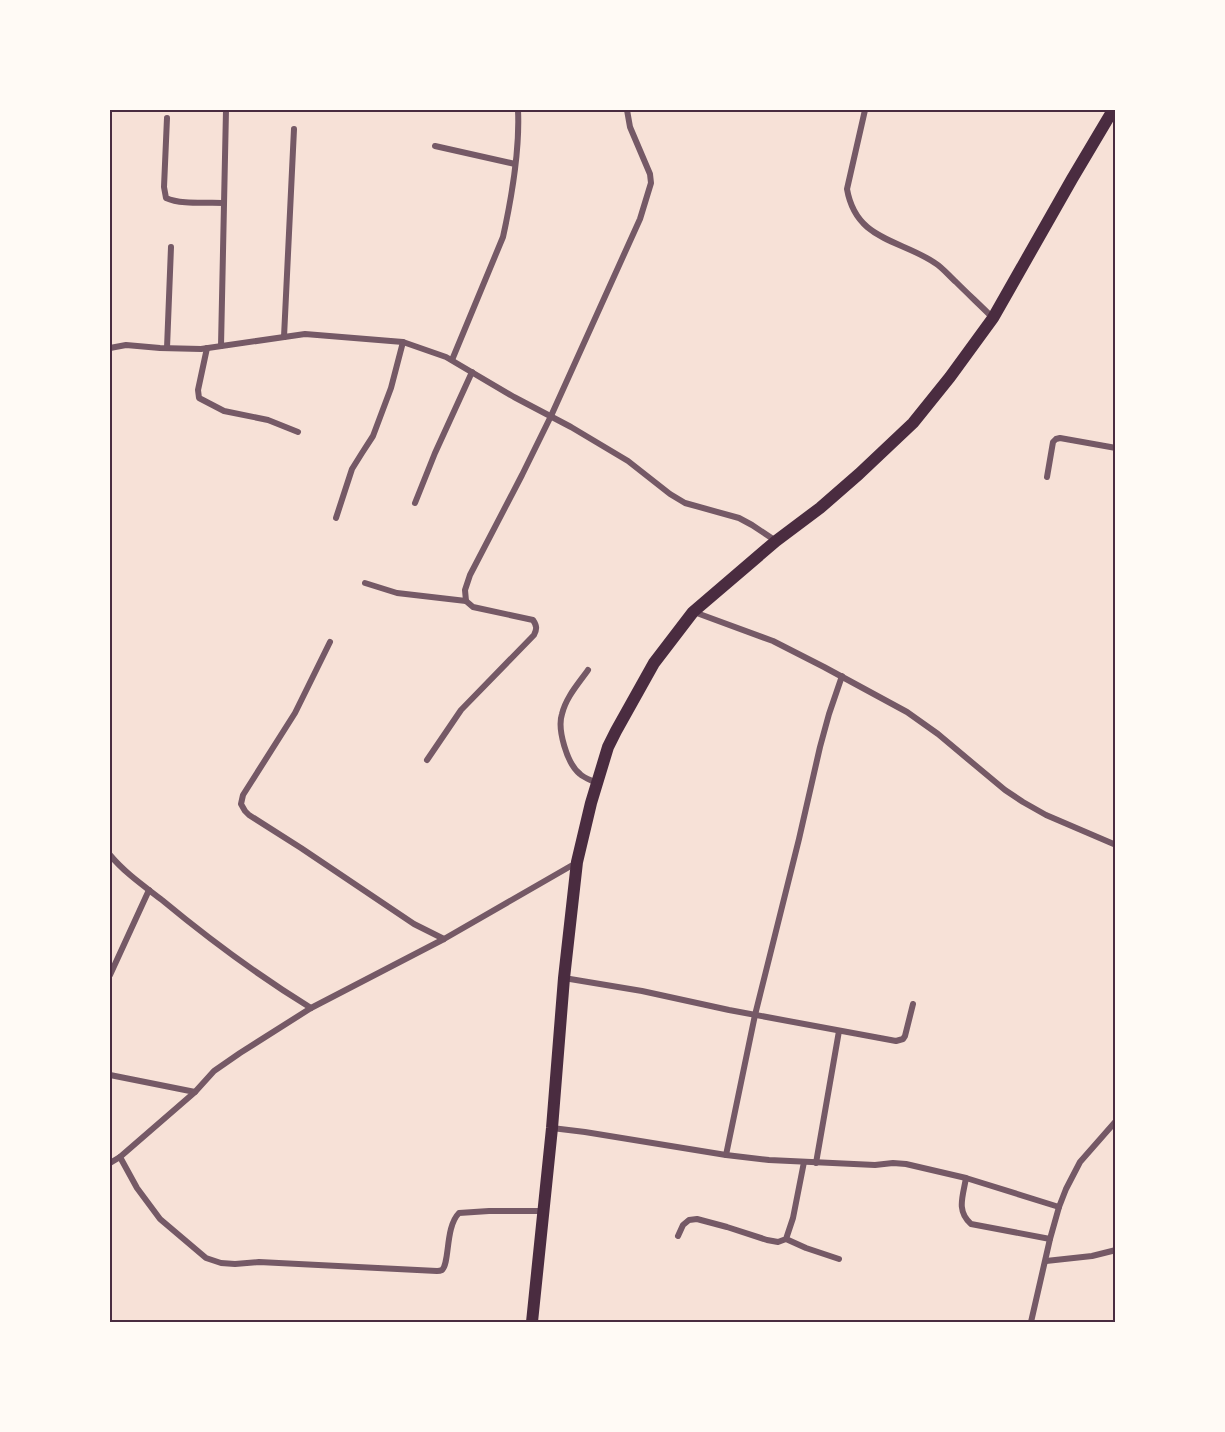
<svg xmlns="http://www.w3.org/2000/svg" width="1225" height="1432" viewBox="0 0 1225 1432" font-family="Mulish,sans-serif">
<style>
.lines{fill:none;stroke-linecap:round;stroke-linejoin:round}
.minor{stroke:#755966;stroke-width:6}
.secondary{stroke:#4a2c40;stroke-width:12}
.neatline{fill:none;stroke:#4a2c40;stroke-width:2}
</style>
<rect width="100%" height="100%" fill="#f7e1d7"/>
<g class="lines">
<!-- minor -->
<g class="minor">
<path d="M865 110 847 189C856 241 900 239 935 263 943 268 949 276 956 282 968 294 981 306 993 318"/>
<path d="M167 118 164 187 166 198C181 205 207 202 224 203"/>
<polyline points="435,146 515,164"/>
<polyline points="284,337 294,129"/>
<polyline points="221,346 226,110"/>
<polyline points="110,348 126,345 160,348 201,349 305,334 403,342 446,357 514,397 571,427 628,461 670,494 685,503 739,518 752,525 776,541"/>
<polyline points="167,348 171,247"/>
<polyline points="207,348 198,390 199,398 224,411 268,420 298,432"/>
<path d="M452 360 503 237C512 196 520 151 518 110"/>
<polyline points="1047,477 1053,442 1056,439 1060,438 1116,448"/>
<polyline points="415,503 435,453 472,372"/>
<polyline points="336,518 352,469 362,453 373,436 391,388 403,342"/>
<polyline points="365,583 397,593 466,601"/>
<polyline points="694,612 773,641 824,667 907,712 938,734 975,765 1005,790 1023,802 1046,815 1116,845"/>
<polyline points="330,642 295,713 243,795 241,804 245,811 249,815 301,848 414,924 444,939"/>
<path d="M588 670C579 683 566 697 562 714 557 729 567 764 580 774 584 778 591 780 597 783"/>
<path d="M427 760 461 710 534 635C537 629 537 626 533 620L473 607 466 601 465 590 470 575 522 475 551 416 640 219 651 183 650 174 630 127 627 110"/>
<path d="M110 855C125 873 144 886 162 900 209 939 259 976 311 1008"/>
<polyline points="110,975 149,890"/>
<polyline points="564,978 642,991 729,1010 896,1041 903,1039 905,1036 913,1004"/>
<polyline points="110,1075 195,1092"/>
<polyline points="552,1128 585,1132 726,1155 769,1160 875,1165 893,1163 906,1164 966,1178 1059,1207"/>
<polyline points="726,1155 755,1015 799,839 820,747 829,714 842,676"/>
<path d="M120 1157 137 1188 160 1219 206 1258 221 1263 235 1264 259 1262 437 1271C439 1271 440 1271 442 1270 450 1263 445 1227 459 1213L489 1211H543"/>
<polyline points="110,1163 120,1157 195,1092 214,1071 240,1053 311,1008 444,939 576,863"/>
<polyline points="816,1163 839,1031"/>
<path d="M966 1178C963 1196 956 1211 971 1224L1050 1239"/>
<polyline points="678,1236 683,1225 689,1220 697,1219 727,1227 767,1240 778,1242 786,1239 793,1218 804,1162"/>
<polyline points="786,1239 806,1248 839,1259"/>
<polyline points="1046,1261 1092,1256 1116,1250"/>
<polyline points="1031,1322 1050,1239 1059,1207 1066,1189 1080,1162 1116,1121"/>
</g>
<!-- secondary -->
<polyline class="secondary" points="532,1322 552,1128 564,978 577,862 591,803 608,747 616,731 654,663 693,612 776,541 820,508 859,474 913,423 950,377 993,318 1072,179 1113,110"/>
</g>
<!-- border -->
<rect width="1225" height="1432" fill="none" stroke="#fffaf5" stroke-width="222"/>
<rect x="111" y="111" width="1003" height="1210" class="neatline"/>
</svg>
